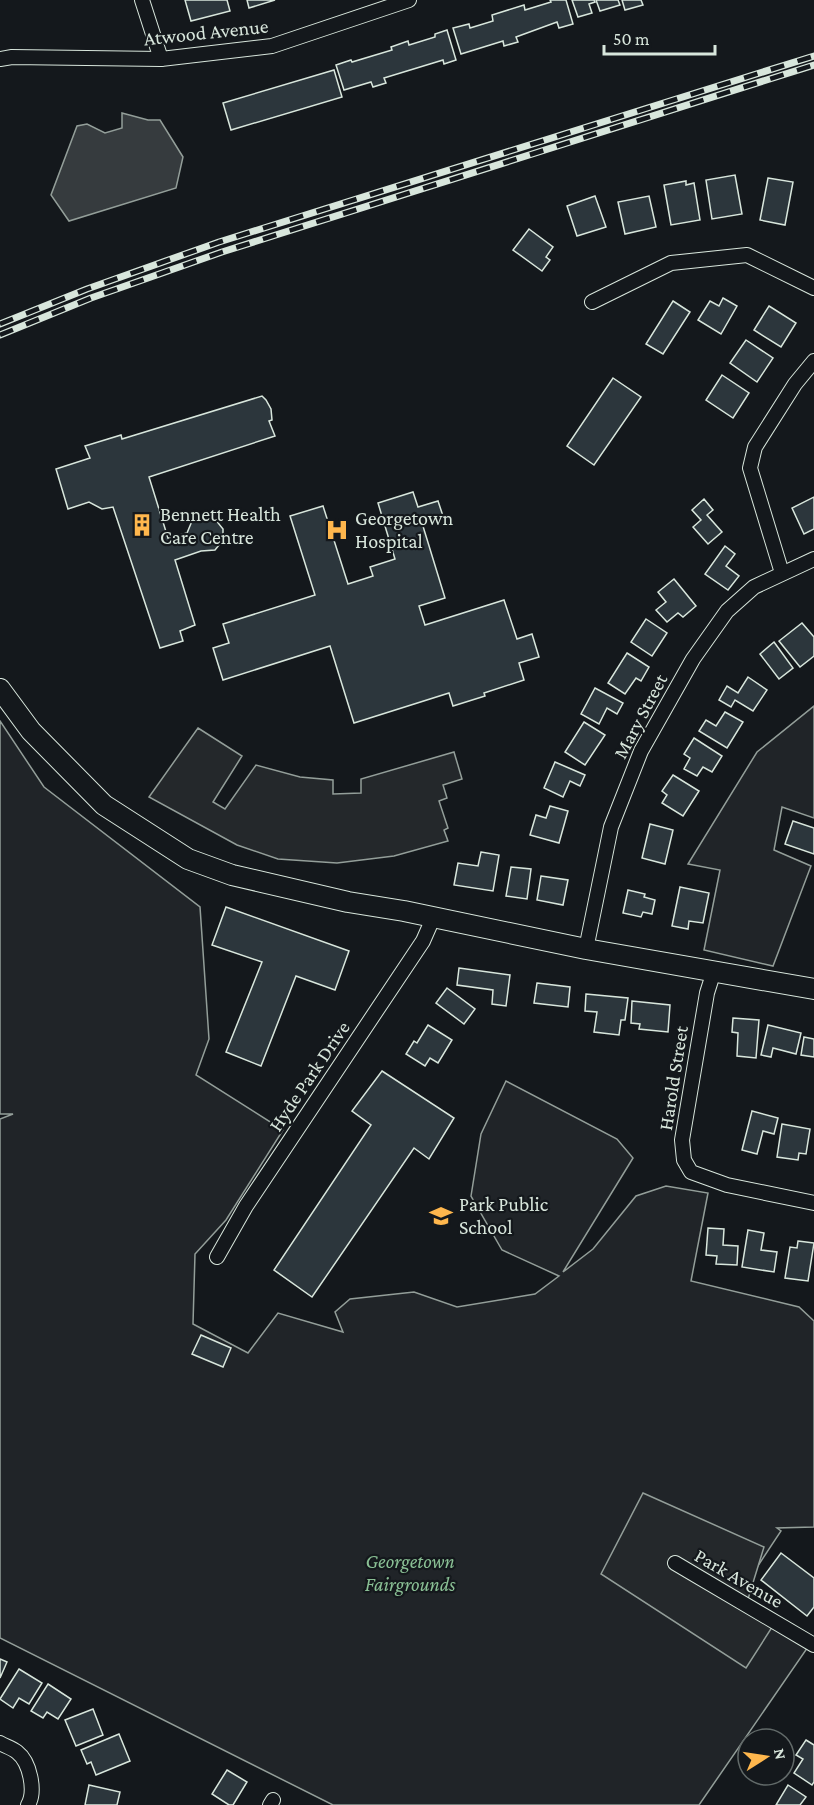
<svg xmlns="http://www.w3.org/2000/svg" width="814" height="1805" viewBox="0 0 814 1805" font-family="'Crimson Pro',serif">
<style>
.green{fill:#202428;stroke:#939e99;stroke-width:1.5}
.parking{fill:#24282b;stroke:#939e99;stroke-width:1.5}
.water{fill:#363b3e;stroke:#939e99;stroke-width:1.5}
.building{fill:#2c363c;stroke:#d8e6dc;stroke-width:1.5}
.lines{fill:none;stroke-linecap:round;stroke-linejoin:round}
.street-casing{stroke:#d8e6dc;stroke-width:16}
.secondary-casing{stroke:#d8e6dc;stroke-width:22}
.street{stroke:#14181c;stroke-width:14}
.secondary{stroke:#14181c;stroke-width:20}
.rail-casing{stroke:#d8e6dc;stroke-width:7}
.rail{stroke:#14181c;stroke-width:4.5;stroke-dasharray:14;stroke-linecap:butt}
.labels{text-anchor:middle;dominant-baseline:central;stroke-width:4.5;stroke-linejoin:round;paint-order:stroke}
.street-label{font-size:20px;fill:#d8e6dc;stroke:#14181c}
.poi-label{font-size:20px;fill:#d8e6dc;stroke:#14181c;text-anchor:start}
.park-label{font-size:20px;font-style:italic;fill:#8ac095;stroke:#14181c}
</style>
<rect width="100%" height="100%" fill="#14181c"/>
<!-- green -->
<g class="green">
<polygon points="814,706 814,818 782,807 774,850 811,866 773,966 704,950 720,870 688,864 757,752"/>
<polygon points="0,721 44,787 200,907 209,1039 196,1075 283,1130 226,1220 195,1254 193,1324 248,1353 278,1313 343,1332 335,1312 350,1299 414,1292 457,1307 535,1294 559,1276 502,1250 471,1196 481,1134 506,1081 617,1139 633,1158 563,1272 593,1249 636,1196 666,1186 708,1193 691,1281 799,1307 814,1321 814,1527 777,1528 781,1531 740,1593 808,1647 699,1805 333,1805 0,1638 0,1119 13,1114 0,1114"/>
</g>
<!-- parking -->
<g class="parking">
<polygon points="198,728 242,756 213,802 225,809 256,765 300,777 333,780 333,794 361,793 361,779 454,752 462,779 443,785 447,798 439,801 448,828 444,830 448,841 394,856 337,863 278,859 237,845 149,797"/>
<polygon points="643,1493 764,1547 748,1599 776,1621 746,1668 601,1574"/>
</g>
<!-- water -->
<polygon class="water" points="122,113 148,120 160,120 183,157 176,188 69,221 51,195 77,126 87,124 105,133 122,128"/>
<!-- building -->
<g class="building">
<polygon points="185,0 227,0 230,11 191,21"/>
<polygon points="247,0 275,0 249,8"/>
<polygon points="550,0 566,0 573,24 559,28 557,22 516,37 518,42 504,46 503,41 461,54 453,28 469,24 470,28 493,21 492,15 524,5 525,10 551,2"/>
<polygon points="572,0 594,0 595,2 589,4 592,13 578,17"/>
<polygon points="596,0 618,0 620,5 600,11"/>
<polygon points="622,0 641,0 643,5 625,10"/>
<polygon points="447,30 456,60 444,64 443,60 384,78 386,83 373,87 371,82 344,90 336,65 351,60 352,62 392,50 391,47 408,41 409,45 435,37 435,34"/>
<polygon points="334,70 342,97 231,130 223,103"/>
<polygon points="735,175 742,214 712,219 706,180"/>
<polygon points="768,178 793,182 785,225 760,220"/>
<polygon points="686,181 686,185 694,183 700,220 671,225 664,185"/>
<polygon points="595,196 606,227 577,236 567,206"/>
<polygon points="649,196 656,227 625,234 618,202"/>
<polygon points="529,229 553,247 546,257 550,260 542,271 513,250"/>
<polygon points="723,298 737,306 721,334 698,320 710,301 719,306"/>
<polygon points="673,301 690,312 663,354 646,344"/>
<polygon points="769,306 796,323 781,347 754,330"/>
<polygon points="746,340 773,358 757,382 730,363"/>
<polygon points="722,375 749,393 733,418 706,400"/>
<polygon points="613,378 641,397 594,465 567,446"/>
<polygon points="262,396 266,400 271,409 272,420 269,421 275,436 149,477 168,538 187,533 192,521 205,515 215,519 223,529 223,540 215,550 201,551 175,560 195,625 180,631 183,641 160,648 113,507 102,509 89,502 68,509 56,469 90,458 85,446 121,435 122,439"/>
<polygon points="413,492 418,507 438,501 443,516 422,523 445,598 419,606 425,625 504,600 517,639 532,634 539,657 519,663 524,680 484,693 485,696 453,706 449,693 354,723 330,646 223,680 213,648 229,643 223,624 315,595 290,516 323,506 348,584 373,576 370,567 395,559 378,503"/>
<polygon points="814,497 814,529 804,534 792,508"/>
<polygon points="704,499 713,510 707,515 722,532 708,544 693,527 701,520 692,510"/>
<polygon points="725,546 735,554 726,566 739,576 728,590 705,574"/>
<polygon points="674,579 696,606 683,617 678,613 667,622 656,610 666,602 658,592"/>
<polygon points="646,619 667,633 652,656 631,642"/>
<polygon points="802,623 814,637 814,656 800,667 779,641"/>
<polygon points="774,642 793,668 779,679 760,654"/>
<polygon points="627,653 649,667 641,681 636,678 625,694 608,683"/>
<polygon points="748,677 767,690 753,711 735,700 731,707 719,700 727,686 738,693"/>
<polygon points="595,688 623,703 617,714 607,708 599,724 581,714"/>
<polygon points="725,712 743,722 727,748 699,731 706,720 716,726"/>
<polygon points="584,722 605,735 585,765 565,752"/>
<polygon points="694,738 722,756 712,772 703,767 697,776 684,769 690,758 684,754"/>
<polygon points="555,762 585,775 580,786 570,781 563,797 544,788"/>
<polygon points="673,775 699,791 683,816 662,803 667,795 662,791"/>
<polygon points="550,806 568,811 559,843 530,835 536,815 546,818"/>
<polygon points="793,821 814,828 814,854 785,844"/>
<polygon points="650,824 673,830 665,864 642,858"/>
<polygon points="481,852 499,855 493,891 454,885 458,863 478,866"/>
<polygon points="511,867 531,869 527,899 506,896"/>
<polygon points="541,876 568,880 563,905 537,900"/>
<polygon points="680,887 709,893 703,923 689,921 688,929 672,926"/>
<polygon points="628,890 645,894 644,897 655,900 652,914 643,912 641,917 623,913"/>
<polygon points="226,907 349,951 335,990 296,976 261,1066 226,1052 262,962 212,945"/>
<polygon points="459,968 510,975 506,1006 492,1004 493,990 457,985"/>
<polygon points="537,983 570,987 568,1007 534,1003"/>
<polygon points="447,988 475,1009 464,1024 436,1003"/>
<polygon points="586,994 628,998 625,1020 621,1020 619,1035 594,1032 597,1012 585,1011"/>
<polygon points="632,1001 670,1005 668,1032 639,1029 640,1024 631,1023"/>
<polygon points="733,1018 759,1020 756,1058 737,1056 738,1033 732,1032"/>
<polygon points="428,1025 452,1040 438,1063 430,1058 425,1066 406,1054 414,1041 417,1043"/>
<polygon points="768,1025 801,1033 796,1054 773,1048 771,1057 761,1055"/>
<polygon points="804,1037 814,1039 814,1057 801,1055"/>
<polygon points="382,1071 454,1118 429,1159 414,1148 312,1297 274,1270 371,1125 352,1111"/>
<polygon points="752,1111 778,1118 774,1134 763,1131 757,1154 742,1150"/>
<polygon points="782,1124 810,1129 806,1154 799,1153 798,1160 777,1157"/>
<polygon points="708,1228 724,1229 723,1245 738,1246 737,1265 716,1264 717,1256 706,1255"/>
<polygon points="748,1230 764,1233 761,1250 777,1252 774,1272 742,1267"/>
<polygon points="798,1241 814,1243 808,1281 785,1278 790,1247 797,1248"/>
<polygon points="201,1335 231,1348 223,1367 192,1354"/>
<polygon points="781,1553 814,1578 814,1607 807,1616 761,1580"/>
<polygon points="0,1659 7,1662 0,1678"/>
<polygon points="19,1669 42,1683 29,1704 19,1698 13,1708 0,1699"/>
<polygon points="48,1684 71,1699 58,1719 47,1712 43,1718 31,1711"/>
<polygon points="93,1709 103,1735 76,1746 65,1720"/>
<polygon points="119,1734 130,1761 96,1775 91,1762 87,1764 81,1750"/>
<polygon points="806,1740 814,1745 814,1782 812,1785 794,1773 803,1759 796,1755"/>
<polygon points="227,1770 247,1782 233,1805 229,1805 212,1794"/>
<polygon points="89,1785 120,1792 117,1805 85,1805"/>
<polygon points="788,1785 806,1797 800,1805 776,1805"/>
</g>
<g class="lines">
<!-- street casing -->
<g class="street-casing">
<g id="street">
<polyline points="142,0 161,59"/>
<polyline points="0,59 12,57 161,59 272,46 409,0"/>
<polyline points="592,302 671,263 747,255 814,288"/>
<polyline points="782,573 750,468 755,447 795,384 814,361"/>
<polyline points="586,949 611,827 641,751 693,659 727,611 754,587 814,559"/>
<polyline points="714,971 707,993 682,1140 684,1160 691,1172 727,1185 814,1203"/>
<polyline points="217,1257 246,1206 423,941 434,916"/>
<polyline points="675,1563 814,1645"/>
<path d="M0 1743C5 1746 12 1748 17 1752 30 1762 36 1791 28 1805"/>
<polyline points="270,1805 273,1800"/>
</g>
</g>
<!-- secondary casing -->
<g class="secondary-casing">
<polyline id="secondary" points="0,689 31,731 104,805 188,859 232,875 348,902 404,911 586,949 814,989"/>
</g>
<!-- street -->
<use href="#street" class="street"/>
<!-- secondary -->
<use href="#secondary" class="secondary"/>
<!-- rail casing -->
<g class="rail-casing">
<g id="rail">
<polyline points="0,324 87,289 219,242 814,56"/>
<polyline points="0,335 91,298 222,252 814,65"/>
</g>
</g>
<!-- rail -->
<use href="#rail" class="rail"/>
</g>
<!-- icons -->
<defs>
<g id="building-bare" transform="scale(1.8)"><path d="M-4-6H4V6H1V3H-1V6H-4ZM-2.5-4.3h1.7v1.8h-1.7ZM.8-4.3h1.7v1.8H.8ZM-2.5-1h1.7V.8h-1.7ZM.8-1h1.7V.8H.8Z" fill="#ffb74d" stroke="#14181c" stroke-width="2.5" paint-order="stroke"/></g>
<g id="hospital-bare" transform="scale(1.8)"><path d="M-5-5h3v3.5h4V-5h3V5h-3V1.5h-4V5h-3Z" fill="#ffb74d" stroke="#14181c" stroke-width="2.5" paint-order="stroke"/></g>
<g id="school-bare" transform="scale(1.8)"><path d="M0-5L7-2L0 1L-7-2ZM-4 1L0 2.5L4 1V4Q0 6-4 4Z" fill="#ffb74d" stroke="#14181c" stroke-width="2.5" paint-order="stroke"/></g>
</defs>
<g fill-rule="evenodd">
<use href="#building-bare" x="142" y="525"/>
<use href="#hospital-bare" x="337" y="530"/>
<use href="#school-bare" x="441" y="1216"/>
</g>
<g class="labels">
<!-- street labels -->
<g class="street-label">
<text transform="translate(206 32) rotate(-6)">Atwood Avenue</text>
<text transform="translate(640 716) rotate(-62)">Mary Street</text>
<text transform="translate(309 1076) rotate(-56)">Hyde Park Drive</text>
<text transform="translate(673 1078) rotate(-81)">Harold Street</text>
<text transform="translate(739 1578) rotate(30)">Park Avenue</text>
</g>
<!-- poi labels -->
<g class="poi-label">
<text x="160" y="514">Bennett Health<tspan x="160" dy="23">Care Centre</tspan></text>
<text x="355" y="518">Georgetown<tspan x="355" dy="23">Hospital</tspan></text>
<text x="459" y="1204">Park Public<tspan x="459" dy="23">School</tspan></text>
</g>
<!-- park labels -->
<g class="park-label">
<text x="410" y="1561">Georgetown<tspan x="410" dy="23">Fairgrounds</tspan></text>
</g>
</g>
<!-- north arrow -->
<g transform="translate(766 1757) rotate(78)"><circle r="28" fill="#14181c" stroke="#626a69" stroke-width="1.5"/>
<path d="M0-4.5L10 22L0 15L-10 22Z" fill="#ffb74d"/>
<text y="-9" font-size="16" font-weight="bold" text-anchor="middle" fill="#d8e6dc">N</text>
</g>
<!-- scale -->
<path d="M604 45v9h111v-9" fill="none" stroke="#d8e6dc" stroke-width="3"/>
<text x="613" y="45" font-size="18" fill="#d8e6dc" stroke="#14181c" stroke-width="4.5" paint-order="stroke">50 m</text>
</svg>
